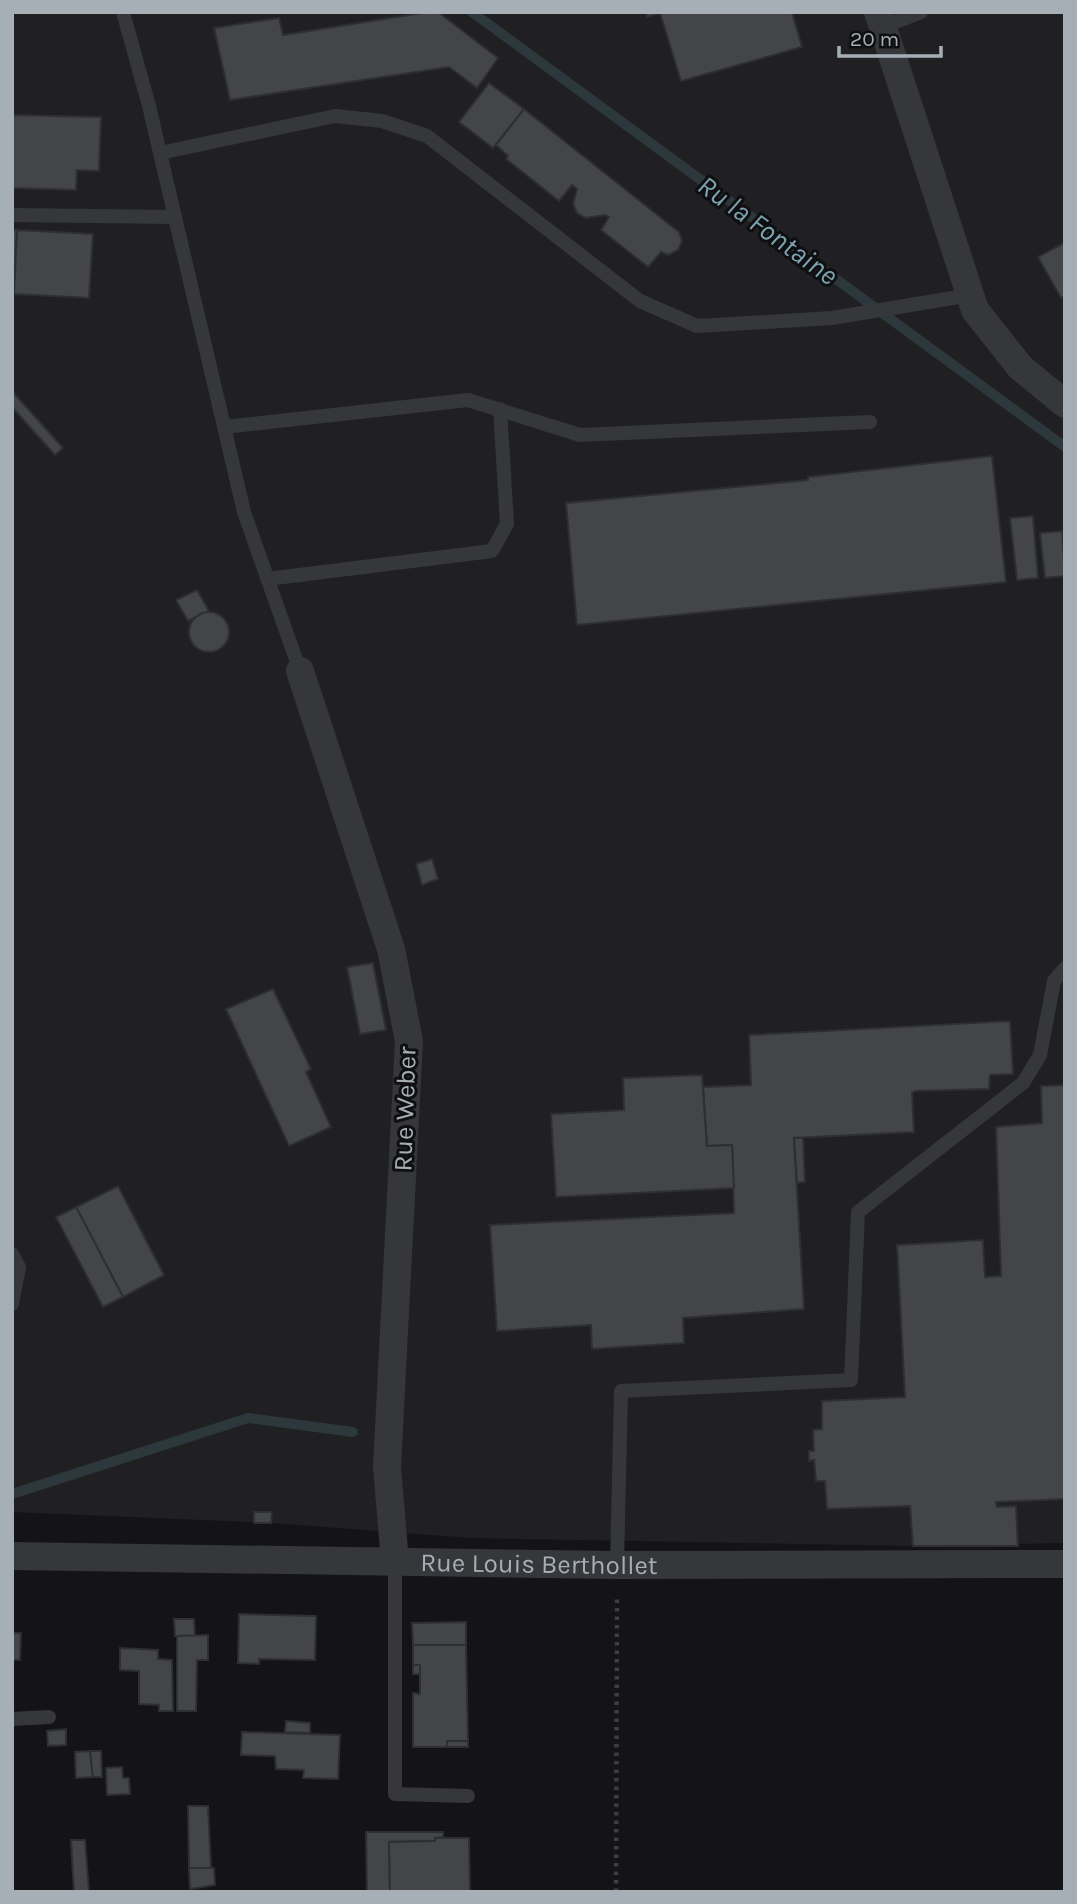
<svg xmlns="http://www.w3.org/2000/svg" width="1077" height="1904" viewBox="0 0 1077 1904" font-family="Karla,sans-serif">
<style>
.built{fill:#202023}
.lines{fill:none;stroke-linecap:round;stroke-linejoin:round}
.stream{stroke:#2c383b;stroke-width:10}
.building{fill:#434549;stroke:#2e2f32;stroke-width:2}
.path{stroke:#3b3e42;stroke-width:4.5;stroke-dasharray:3.5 5;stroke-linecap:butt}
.service{stroke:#35373b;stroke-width:14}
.minor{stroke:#35373b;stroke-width:28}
.labels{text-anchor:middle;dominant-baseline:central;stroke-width:6;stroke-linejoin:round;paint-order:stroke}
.street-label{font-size:26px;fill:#a6aeb6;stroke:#0f0f11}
.water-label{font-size:28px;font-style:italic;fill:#7da3b1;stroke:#0f0f11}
</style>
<rect width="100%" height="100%" fill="#141416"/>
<!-- built -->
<polygon class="built" points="12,12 1065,12 1065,1543 913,1546 471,1538 272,1523 12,1512"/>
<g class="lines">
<!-- stream -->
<g class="stream">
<polyline points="472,12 1065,447"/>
<polyline points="12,1494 248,1418 353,1432"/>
</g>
</g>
<!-- building -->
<g class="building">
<polygon points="428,12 438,12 498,58 477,88 449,67 230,100 214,28 279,18 283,35"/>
<polygon points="646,12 792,12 802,47 681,81 660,13 647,17"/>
<polygon points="489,83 524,109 493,148 459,122"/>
<polygon points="524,109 679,232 682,241 678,250 668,255 661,252 648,267 601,230 609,217 605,215 586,218 577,213 573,204 577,189 572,185 559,201 506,159 508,156 496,145"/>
<polygon points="12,115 101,117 99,171 77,170 76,190 12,188"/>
<polygon points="12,230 17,230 14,294 12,294"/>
<polygon points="17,230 93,234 89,298 14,294"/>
<polygon points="1064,243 1065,296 1061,298 1038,257"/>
<polygon points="12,391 63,448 55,455 12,407"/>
<polygon points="992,456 1006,582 577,625 566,503 808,480 808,477"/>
<polygon points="1033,516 1038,578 1017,580 1010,518"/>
<polygon points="1062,531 1065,576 1045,578 1040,533"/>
<polygon points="197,590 209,611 188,621 176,600"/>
<circle cx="209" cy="632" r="20"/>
<polygon points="432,859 438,879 422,885 416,864"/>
<polygon points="373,963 386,1030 360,1034 347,967"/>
<polygon points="273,989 311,1069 306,1072 331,1127 289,1146 226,1009"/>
<polygon points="1010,1021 1013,1074 990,1075 989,1089 916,1091 912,1093 914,1132 794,1138 804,1309 683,1318 684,1343 592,1349 591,1325 497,1331 490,1225 734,1213 732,1145 707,1146 703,1087 751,1085 749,1035"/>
<polygon points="702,1075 707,1146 732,1145 734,1188 556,1197 551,1114 624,1110 623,1078"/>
<polygon points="1065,1085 1065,1499 996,1502 997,1507 1016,1506 1018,1546 913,1546 910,1506 827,1509 825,1481 816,1481 814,1460 809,1461 809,1451 814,1451 813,1430 822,1429 822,1401 905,1397 897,1245 983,1240 985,1277 1001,1276 996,1127 1042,1123 1041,1086"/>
<polygon points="794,1138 803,1138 805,1182 797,1183"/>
<polygon points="118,1186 164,1275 123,1297 76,1207"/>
<polygon points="76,1207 123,1297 103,1307 56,1217"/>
<polygon points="254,1512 272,1512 271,1523 254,1523"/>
<polygon points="239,1614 316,1616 315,1660 259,1659 259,1664 238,1663"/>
<polygon points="174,1619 194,1619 195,1636 175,1636"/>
<polygon points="466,1622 466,1645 413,1645 412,1623"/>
<polygon points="12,1633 21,1633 20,1660 12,1660"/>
<polygon points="208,1635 208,1660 197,1660 196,1711 177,1711 177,1636"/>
<polygon points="413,1645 466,1645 468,1741 447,1741 447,1747 413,1747 413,1693 420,1694 420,1665 413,1665"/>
<polygon points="120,1648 158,1650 158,1659 172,1660 173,1711 159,1711 159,1705 139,1704 139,1671 120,1670"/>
<rect x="413" y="1665" width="7" height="9"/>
<polygon points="286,1721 310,1723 310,1733 285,1732"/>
<polygon points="66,1729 66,1745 48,1746 47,1731"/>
<polygon points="242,1732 340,1735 338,1779 303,1778 304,1770 276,1769 275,1756 241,1755"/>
<rect x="447" y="1741" width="21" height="6"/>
<polygon points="90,1751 93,1777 76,1778 75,1752"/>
<polygon points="90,1751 101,1751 102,1777 93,1777"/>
<polygon points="122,1767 123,1778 129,1778 130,1794 107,1795 106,1768"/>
<polygon points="188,1806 208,1806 211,1868 189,1868"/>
<polygon points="366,1832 443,1832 443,1837 435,1838 435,1841 389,1842 390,1892 367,1892"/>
<polygon points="435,1838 469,1838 470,1892 390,1892 389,1842 435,1841"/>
<polygon points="71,1840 85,1840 89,1892 74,1892"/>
<polygon points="189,1868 214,1868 215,1885 190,1889"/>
</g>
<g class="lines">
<!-- path -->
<polyline class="path" points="616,1892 617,1595"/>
<!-- service -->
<g class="service">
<polyline points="123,12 149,106 244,512 300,671"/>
<polyline points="883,27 921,12"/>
<polyline points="160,153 335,116 382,121 427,136 640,301 697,326 832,318 971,295"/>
<polyline points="12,215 175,217"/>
<polyline points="224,427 468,400 580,435 870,422"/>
<polyline points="267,579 492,551 507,524 500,409"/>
<polyline points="12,1254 19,1267 12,1304"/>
<polyline points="395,1562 395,1794 468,1796"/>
<polyline points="617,1565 621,1391 851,1380 858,1212 1023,1083 1040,1055 1054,981 1065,968"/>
<polyline points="12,1719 49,1717"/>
</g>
<!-- minor -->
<g class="minor">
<polyline points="878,12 975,310 1020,367 1065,404"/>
<polyline points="300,671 391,949 409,1041 387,1467 395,1562"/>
<path id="s1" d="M12 1556 617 1565 1065 1564"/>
</g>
</g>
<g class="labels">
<!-- street labels -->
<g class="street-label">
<text transform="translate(405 1109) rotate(-88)">Rue Weber</text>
<text stroke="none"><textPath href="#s1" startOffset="527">Rue Louis Berthollet</textPath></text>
</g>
<!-- water labels -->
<g class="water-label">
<text transform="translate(768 230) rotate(36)">Ru la Fontaine</text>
</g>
</g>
<!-- border -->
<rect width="1077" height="1904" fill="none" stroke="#a6aeb6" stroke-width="28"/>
<!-- scale -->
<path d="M839 46v10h102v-10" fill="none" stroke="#a6aeb6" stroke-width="3.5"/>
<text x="850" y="46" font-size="21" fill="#a6aeb6" stroke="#0f0f11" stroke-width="5" paint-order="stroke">20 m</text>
</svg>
